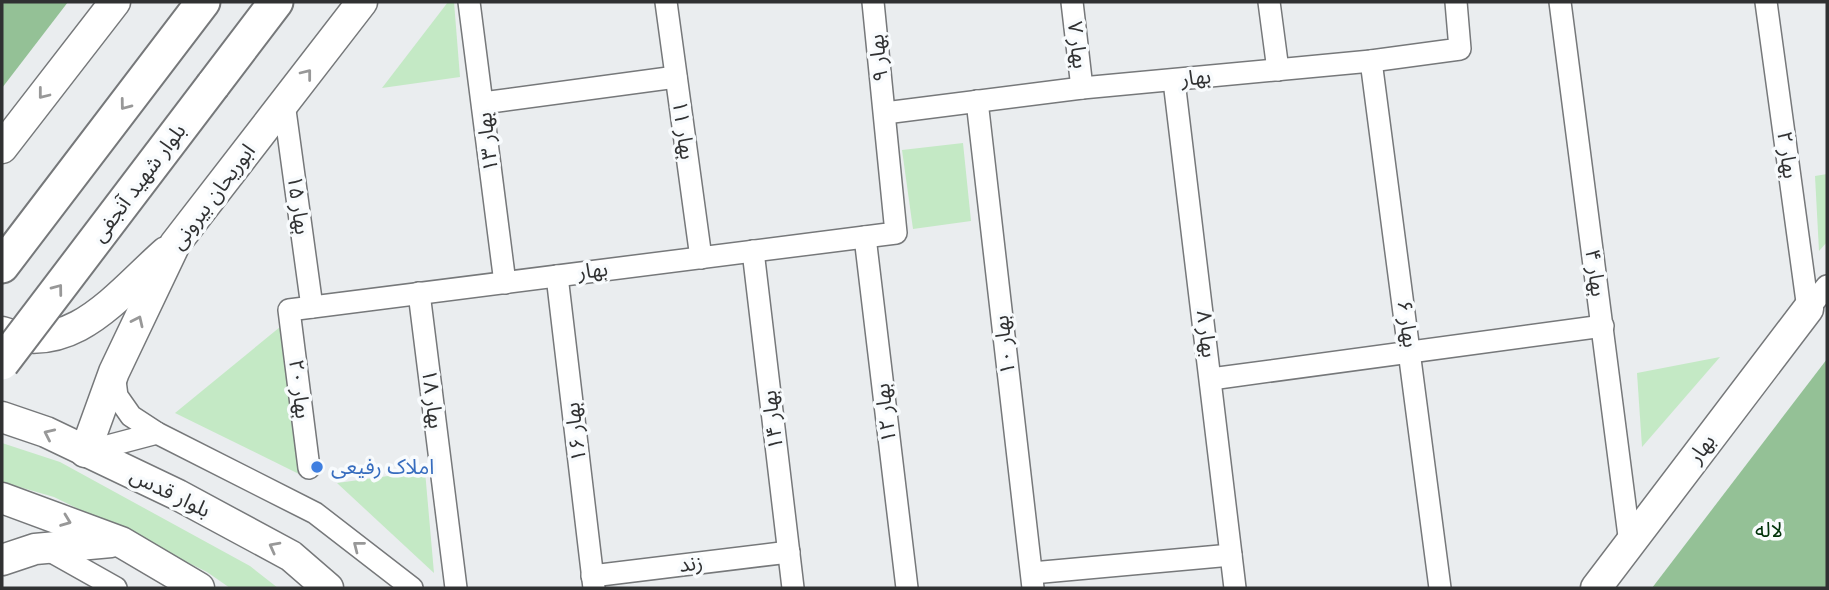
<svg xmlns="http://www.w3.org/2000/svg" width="1829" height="590" viewBox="0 0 1829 590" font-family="'Varela Round','Noto Sans Arabic',sans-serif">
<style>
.green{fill:#c4e9c5}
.forest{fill:#94c196}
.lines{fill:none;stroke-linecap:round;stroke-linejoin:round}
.street-casing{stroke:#76787a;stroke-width:24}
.secondary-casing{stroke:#76787a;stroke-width:33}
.primary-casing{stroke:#76787a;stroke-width:37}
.street{stroke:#fff;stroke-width:21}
.secondary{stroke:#fff;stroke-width:30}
.primary{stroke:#fff;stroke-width:33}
.primary-bridge-casing{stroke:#76787a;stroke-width:37;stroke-linecap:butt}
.primary-bridge{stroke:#fff;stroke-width:33}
.oneway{stroke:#989898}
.shop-dot{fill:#3f7fe0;stroke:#f8fbfd;stroke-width:2.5}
.labels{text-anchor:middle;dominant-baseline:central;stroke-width:7;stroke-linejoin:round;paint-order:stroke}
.street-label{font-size:21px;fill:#303132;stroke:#f8fbfd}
.shop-label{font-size:21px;fill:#366cbe;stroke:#f8fbfd;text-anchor:start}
.park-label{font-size:21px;fill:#01330a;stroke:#f8fbfd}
</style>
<rect width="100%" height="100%" fill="#eaedef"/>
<!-- green -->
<g class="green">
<polygon points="448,2 454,2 460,77 382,88"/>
<polygon points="963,143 971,221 913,229 902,150"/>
<polygon points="1827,174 1827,242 1819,251 1815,176"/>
<polygon points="280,327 301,475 175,413"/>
<polygon points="1720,357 1642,447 1637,373"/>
<polygon points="2,443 60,462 250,566 278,588 230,588 207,572 54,497 2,482"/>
<polygon points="425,471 434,573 337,483"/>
</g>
<!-- forest -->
<g class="forest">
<polygon points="2,2 68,2 2,88"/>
<polygon points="1827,359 1827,588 1652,588"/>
</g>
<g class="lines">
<!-- street casing -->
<g class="street-casing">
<g id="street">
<polyline points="469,2 505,283"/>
<polyline points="666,2 701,258"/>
<polyline points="1072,2 1082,88"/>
<polyline points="1269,2 1278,70"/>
<polyline points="1560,2 1630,544"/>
<polyline points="1766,2 1808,309"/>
<polyline points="1371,61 1440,588"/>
<polyline points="1174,81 1235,588"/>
<polyline points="977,101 1033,588"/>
<polyline points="284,103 312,307"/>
<polyline points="483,103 676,77"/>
<polyline points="885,113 1082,88 1371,61 1460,49 1456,2"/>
<polyline points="865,237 907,588"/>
<polyline points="753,251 793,588"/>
<polyline points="557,276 594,588"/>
<polyline points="419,293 456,588"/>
<polyline points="1808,309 1827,286"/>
<polyline points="114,373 117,396 131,416 157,433 315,513 412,588"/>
<polyline points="1211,379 1603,326"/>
<polyline points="85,452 157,433"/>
<polyline points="309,468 289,310 896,233 873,2"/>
<polyline points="45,548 116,588"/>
<polyline points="1032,573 1231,555"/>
<polyline points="592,576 789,552"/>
</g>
</g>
<!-- secondary casing -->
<g class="secondary-casing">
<g id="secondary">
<polyline points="2,148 115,2"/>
<path d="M2 332C73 357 117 295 166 252"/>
<polyline points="2,417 46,432 178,495 291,556 328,588"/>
<polyline points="85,452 114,372 175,244 362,2"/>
<polyline points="2,498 121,542 199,588"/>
<polyline points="2,560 35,549 111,542"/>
<polyline points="1596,588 1808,309"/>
</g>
</g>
<!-- primary casing -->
<g class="primary-casing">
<g id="primary">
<polyline points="213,85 276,2"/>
<polyline points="2,266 203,2"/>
</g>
</g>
<!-- street -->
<use href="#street" class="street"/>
<!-- secondary -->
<use href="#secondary" class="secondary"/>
<!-- primary -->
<use href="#primary" class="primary"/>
<!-- primary-bridge casing -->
<g class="primary-bridge-casing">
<polyline id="primary-bridge" points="2,363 213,85"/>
</g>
<!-- primary-bridge -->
<use href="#primary-bridge" class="primary-bridge"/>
</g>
<!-- one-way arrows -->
<defs><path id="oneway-chevron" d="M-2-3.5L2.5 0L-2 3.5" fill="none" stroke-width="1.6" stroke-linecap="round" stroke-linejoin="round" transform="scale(1.75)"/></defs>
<g class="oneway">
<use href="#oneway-chevron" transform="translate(307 74) rotate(-52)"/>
<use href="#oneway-chevron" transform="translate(43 94) rotate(128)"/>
<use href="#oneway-chevron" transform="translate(125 105) rotate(127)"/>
<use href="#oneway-chevron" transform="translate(58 289) rotate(-53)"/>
<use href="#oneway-chevron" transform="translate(138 321) rotate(-65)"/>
<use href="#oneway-chevron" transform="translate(49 434) rotate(-155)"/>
<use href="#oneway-chevron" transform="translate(66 521) rotate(21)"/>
<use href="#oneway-chevron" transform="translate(358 546) rotate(-142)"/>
<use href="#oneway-chevron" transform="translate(274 547) rotate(-152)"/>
</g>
<!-- markers -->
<circle class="shop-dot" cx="317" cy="467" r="7"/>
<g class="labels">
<!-- street labels -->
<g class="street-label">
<text transform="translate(1077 45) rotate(83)">بهار ۷</text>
<text transform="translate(879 58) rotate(-96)">بهار ۹</text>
<text transform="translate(1196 78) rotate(-6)">بهار</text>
<text transform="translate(683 130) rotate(82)">بهار ۱۱</text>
<text transform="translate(488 142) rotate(-97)">بهار ۱۳</text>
<text transform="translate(1787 155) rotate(82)">بهار ۲</text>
<text transform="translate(139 183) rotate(-53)">بلوار شهید آنجفی</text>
<text transform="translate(213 197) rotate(-53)">ابوریحان بیرونی</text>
<text transform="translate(298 205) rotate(82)">بهار ۱۵</text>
<text transform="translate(593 271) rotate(-7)">بهار</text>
<text transform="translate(1595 273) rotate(82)">بهار ۴</text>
<text transform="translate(1407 324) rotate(82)">بهار ۶</text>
<text transform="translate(1206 334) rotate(83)">بهار ۸</text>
<text transform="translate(1005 345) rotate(-97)">بهار ۱۰</text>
<text transform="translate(299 389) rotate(83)">بهار ۲۰</text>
<text transform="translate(432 399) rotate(83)">بهار ۱۸</text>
<text transform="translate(886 413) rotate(-97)">بهار ۱۲</text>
<text transform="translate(773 420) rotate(-97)">بهار ۱۴</text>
<text transform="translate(576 432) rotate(-97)">بهار ۱۶</text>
<text transform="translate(1702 449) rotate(-53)">بهار</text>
<text transform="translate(170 493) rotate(26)">بلوار قدس</text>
<text transform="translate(691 564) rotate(-7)">زند</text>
</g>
<!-- shop labels -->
<g class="shop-label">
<text x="331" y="467">املاک رفیعی</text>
</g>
<!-- park labels -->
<g class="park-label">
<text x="1769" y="530">لاله</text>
</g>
</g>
<!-- border -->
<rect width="1829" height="590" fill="none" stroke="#303132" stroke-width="7"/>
</svg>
